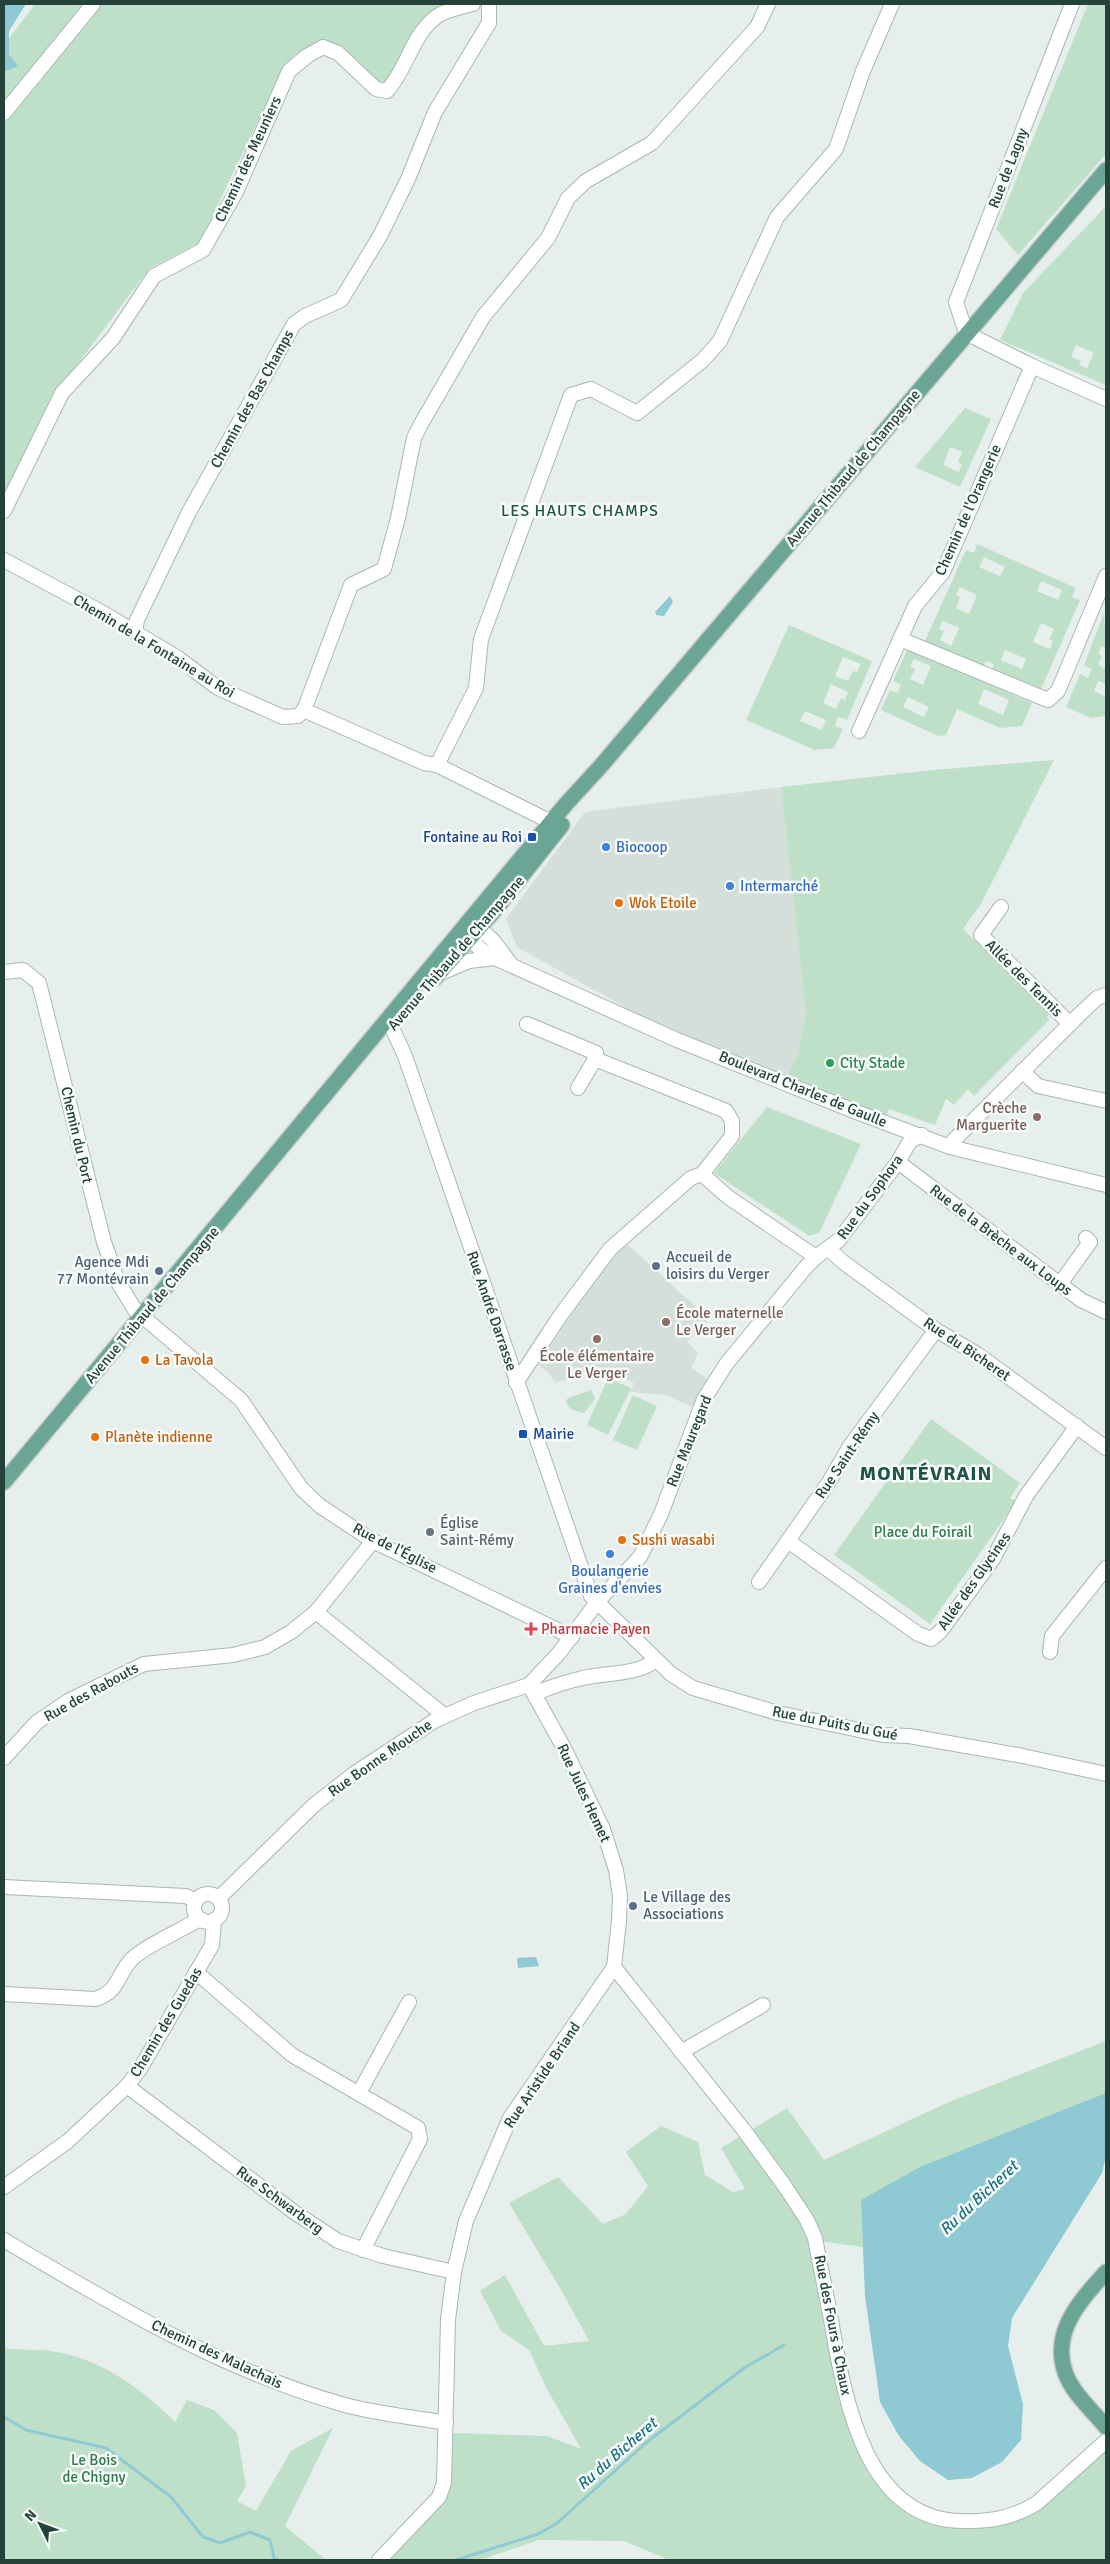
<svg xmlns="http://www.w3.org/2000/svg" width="1110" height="2564" viewBox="0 0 1110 2564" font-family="Signika,sans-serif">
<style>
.built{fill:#d4dfda}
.green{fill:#bfe0c8;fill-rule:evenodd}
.water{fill:#8ec9d4}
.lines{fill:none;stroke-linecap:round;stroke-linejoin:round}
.stream{stroke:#8ec9d4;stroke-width:3}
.minor-casing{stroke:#a8b8b2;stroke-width:16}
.major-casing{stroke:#c2cac8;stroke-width:18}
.minor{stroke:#fff;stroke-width:14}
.major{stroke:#6aa596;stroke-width:15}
.transit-dot{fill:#1a4fb4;stroke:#f7fbf9;stroke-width:2}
.shop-dot{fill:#3f7fe0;stroke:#f7fbf9;stroke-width:2}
.food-dot{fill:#e8710a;stroke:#f7fbf9;stroke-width:2}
.leisure-dot{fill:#2e9e5b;stroke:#f7fbf9;stroke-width:2}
.education-dot{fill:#8d6e63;stroke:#f7fbf9;stroke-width:2}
.service-dot{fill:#5c6f8a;stroke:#f7fbf9;stroke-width:2}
.worship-dot{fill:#6b7280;stroke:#f7fbf9;stroke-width:2}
.health-dot{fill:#e0444e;stroke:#f7fbf9;stroke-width:2}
.labels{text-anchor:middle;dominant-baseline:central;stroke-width:5;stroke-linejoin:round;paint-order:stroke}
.street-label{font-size:15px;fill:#24423a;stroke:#f7fbf9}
.transit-label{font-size:15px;fill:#164399;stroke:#f7fbf9;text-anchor:end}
.shop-label{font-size:15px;fill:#366cbe;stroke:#f7fbf9;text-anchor:start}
.food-label{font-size:15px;fill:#c56008;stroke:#f7fbf9;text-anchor:start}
.leisure-label{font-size:15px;fill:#27864d;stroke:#f7fbf9;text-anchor:start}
.education-label{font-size:15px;fill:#785e54;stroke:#f7fbf9;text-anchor:end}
.service-label{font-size:15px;fill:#4e5e75;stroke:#f7fbf9;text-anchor:start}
.worship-label{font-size:15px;fill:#5b616d;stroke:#f7fbf9;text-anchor:start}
.park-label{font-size:15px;fill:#2d7a4b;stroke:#f7fbf9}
.health-label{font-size:15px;fill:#be3a42;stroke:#f7fbf9;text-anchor:start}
.neighbourhood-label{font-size:16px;letter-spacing:1px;fill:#1f5548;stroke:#f7fbf9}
.water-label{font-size:16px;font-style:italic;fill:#1c6f80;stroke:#f7fbf9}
.district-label{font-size:20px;font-weight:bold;letter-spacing:1px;fill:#1f5548;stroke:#f7fbf9}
</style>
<rect width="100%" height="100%" fill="#e6efeb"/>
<!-- built -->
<g class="built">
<polygon points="781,787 806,1014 798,1053 787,1077 646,1019 517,947 506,919 585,812"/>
<polygon points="626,1243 709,1319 687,1342 698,1353 691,1368 708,1379 693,1407 665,1395 630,1392 634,1383 596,1366 594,1370 555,1383 549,1373 538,1365 590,1287"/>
</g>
<!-- green -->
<g class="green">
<polygon points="35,4 473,4 437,16 387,91 318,42 293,56 274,88 200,242 149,269 56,393 4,507 4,45"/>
<polygon points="1088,4 1106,4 1106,154 1018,255 996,229"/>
<path d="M1106 206V385L1000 340 1023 293ZM1076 345 1094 353 1087 368 1079 365 1081 361 1071 357Z"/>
<path d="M965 408 991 419 960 487 915 467ZM950 447 962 452 958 462 962 464 959 472 943 465Z"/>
<path d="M977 544 1076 588 1072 597 1080 600 1039 694 991 672 994 664 986 661 982 669 924 643 966 550 974 553ZM984 557 1005 567 1000 576 979 567ZM1041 581 1062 590 1058 600 1037 591ZM960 587 977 595 969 614 956 608 960 597 956 595ZM943 621 959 628 951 646 940 640 944 631 939 629ZM1041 623 1054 629 1049 639 1053 641 1050 649 1033 642ZM1005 650 1026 659 1022 669 1001 660Z"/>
<polygon points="1104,613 1106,648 1101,646 1098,654 1102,656 1098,665 1106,669 1106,684 1098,681 1094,691 1106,697 1106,716 1091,718 1066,707 1080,674 1088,678 1092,669 1084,665"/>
<path d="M789 625 872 661 847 720 838 717 835 726 843 729 834 748 815 750 746 720ZM843 657 861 664 857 672 853 671 848 681 835 676ZM831 684 848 692 845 700 841 698 836 709 823 703ZM805 711 826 720 822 730 800 721Z"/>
<path d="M908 648 1032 703 1022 726 1000 728 957 709 946 735 938 736 881 710 890 690 898 693 901 685 893 681ZM914 659 931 666 923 685 910 679 915 669 910 667ZM984 689 1009 700 1003 715 978 704ZM908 697 929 707 924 717 903 707Z"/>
<polygon points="1054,760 981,904 963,929 1049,1014 1047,1018 1049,1020 974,1096 968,1089 954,1105 946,1099 935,1125 889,1109 886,1117 787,1077 798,1053 806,1014 781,787 923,771"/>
<polygon points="767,1107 861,1144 819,1233 809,1236 714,1173"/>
<polygon points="608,1378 631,1388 608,1435 587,1425"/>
<polygon points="591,1390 595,1399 584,1413 570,1409 566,1401 568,1398"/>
<polygon points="633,1395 657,1406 637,1450 613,1440"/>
<polygon points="931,1419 1020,1483 1010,1498 1016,1501 1011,1509 930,1624 834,1555"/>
<polygon points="1106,2041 1106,2093 861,2200 863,2247 810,2240 824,2328 856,2439 924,2517 1006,2520 1106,2447 1106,2560 669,2560 624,2541 539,2540 480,2560 389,2560 437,2510 449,2493 453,2433 547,2436 581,2449 547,2389 529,2350 501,2331 480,2291 505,2275 544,2346 589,2341 564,2295 509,2203 558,2177 603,2224 626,2214 648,2186 626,2152 661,2126 698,2142 705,2175 733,2192 745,2189 721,2148 787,2108 824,2160 949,2102"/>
<path d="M4 2346 9 2349C26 2350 45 2349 62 2353 107 2363 143 2390 175 2422L187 2400 214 2410 237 2433 246 2486 237 2501 256 2511 291 2451 333 2428 285 2526 326 2560H4Z"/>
</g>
<!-- water -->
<g class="water">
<polygon points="4,4 26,4 9,31 9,55 18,66 4,72"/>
<polygon points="670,596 673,602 664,616 656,615 655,612"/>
<polygon points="536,1957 539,1966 518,1968 517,1958"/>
<polygon points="1106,2093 1106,2156 1102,2173 1012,2318 1008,2346 1023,2404 1021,2440 1002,2462 972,2478 948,2480 920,2461 899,2436 880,2402 865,2296 861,2200 920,2167"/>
</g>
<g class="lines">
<!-- stream -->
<g class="stream">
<polyline points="4,2417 26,2430 106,2448 171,2497 203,2537 220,2543 250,2532 270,2540 274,2558 278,2560"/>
<polyline points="456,2560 538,2534 556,2524 647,2442 744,2368 784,2345"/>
</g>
<!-- minor casing -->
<g class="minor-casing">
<g id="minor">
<polyline points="1072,4 956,302 966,333 1032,366 1106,399"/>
<polyline points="4,113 93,4"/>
<path d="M4 511 62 393 113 338 154 276 203 250 236 192 289 71 307 56 323 47 338 53 376 89 387 91C407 69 412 35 436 17 445 10 462 7 473 4"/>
<polyline points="4,560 105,614 178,658 218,688 283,717 298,716 304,710 424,763 437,765 545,819 558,829"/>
<polyline points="135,632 137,620 189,512 294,324 305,316 341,300 380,236 408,179 435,112 489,23 489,4"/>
<polyline points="900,639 1048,700 1058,691 1106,576"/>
<polyline points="304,710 351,585 384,569 398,518 414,438 421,424 483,317 548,238 568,198 586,181 652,143 757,27 768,4"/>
<polyline points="859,731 915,606 943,572 1032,366"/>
<polyline points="437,765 476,688 481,639 571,395 591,389 637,413 703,360 720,341 777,217 836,149 863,71 892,4"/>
<polyline points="1001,907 981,935 1070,1024"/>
<polyline points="467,927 477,946 486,954 677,1040 859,1113 950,1147 1106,1185"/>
<path d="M470 927C488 929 499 949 510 963"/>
<polyline points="4,972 23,970 39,983 104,1242 118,1282 135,1310 241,1400 301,1488 320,1506 373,1541 572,1637"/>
<polyline points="438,974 469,961 495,958"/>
<polyline points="388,1019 405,1056 591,1596 671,1674 693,1688 778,1713 883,1735 909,1736 1018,1755 1106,1774"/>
<polyline points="1022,1071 1038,1086 1106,1101"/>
<polyline points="578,1088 595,1059"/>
<polyline points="950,1147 954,1140 1081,1013 1097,998 1106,995"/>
<polyline points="898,1162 1081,1300 1106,1312"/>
<polyline points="702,1174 728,1197 816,1257"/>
<polyline points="829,1249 843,1262 936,1330 977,1354 1106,1448"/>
<polyline points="1060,1284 1090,1242 1086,1238"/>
<polyline points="516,1383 560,1316 610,1249 691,1178 702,1174 732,1136 732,1121 726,1111 595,1059 596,1053 527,1024"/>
<polyline points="788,1541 918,1634 931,1639 940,1632 993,1559 1026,1496 1077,1426"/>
<polyline points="759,1582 829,1482 850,1446 936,1330"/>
<polyline points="316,1612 445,1716"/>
<polyline points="1050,1652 1052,1636 1106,1568"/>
<path d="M535 1693C549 1688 564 1682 579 1679 604 1672 636 1676 656 1660"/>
<polyline points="4,1758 37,1722 68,1701 144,1664 233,1655 265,1647 291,1632 316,1612 373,1541"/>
<polyline points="4,1887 186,1896 196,1901"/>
<circle cx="208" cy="1908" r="14"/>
<polyline points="217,1897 222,1895 314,1805 355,1773 434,1721 474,1703 529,1685 559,1653 598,1601 640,1557 661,1514 704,1399 727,1363 806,1267 816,1257 839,1240 898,1162 910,1141 922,1135"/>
<path d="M614 1967 743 2129 784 2185 807 2220 815 2238C820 2265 826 2292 831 2320 844 2394 863 2519 961 2521 989 2522 1013 2518 1037 2503L1106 2441"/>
<polyline points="196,1972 292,2055 418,2128 420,2139 363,2250"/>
<path d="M4 1994 95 1999C121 1991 116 1974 133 1958 147 1945 178 1932 196 1921L202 1920"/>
<polyline points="681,2052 763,2005"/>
<polyline points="127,2086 294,2212 338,2241 383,2256 454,2272"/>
<polyline points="359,2093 409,2002"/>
<polyline points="4,2187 68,2141 127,2086 140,2069 212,1945 214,1920"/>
<path d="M4 2240C112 2304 223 2371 345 2405 378 2414 413 2417 446 2423"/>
<polyline points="379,2560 439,2497 444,2483 448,2320 454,2272 466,2221 510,2118 614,1967 619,1921 620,1896 616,1870 603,1829 565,1750 529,1685"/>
</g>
</g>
<!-- major casing -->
<g class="major-casing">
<g id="major">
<polyline points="435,978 493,912 562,825"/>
<polyline points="4,1482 566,804 600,767 1106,170"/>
<path d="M1106 2272C1081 2300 1051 2331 1065 2372 1072 2393 1093 2411 1106 2427"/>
</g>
</g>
<!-- minor -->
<use href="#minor" class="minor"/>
<!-- major -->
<use href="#major" class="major"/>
</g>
<!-- markers -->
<g class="transit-dot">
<rect x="527" y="832" width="10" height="10" rx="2.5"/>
<rect x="518" y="1429" width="10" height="10" rx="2.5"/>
</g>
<g class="shop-dot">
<circle cx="606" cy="847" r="5"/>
<circle cx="730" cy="886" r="5"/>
<circle cx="610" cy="1554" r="5"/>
</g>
<g class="food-dot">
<circle cx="619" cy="903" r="5"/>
<circle cx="145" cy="1360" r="5"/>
<circle cx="95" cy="1437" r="5"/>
<circle cx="622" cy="1540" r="5"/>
</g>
<circle class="leisure-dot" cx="830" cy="1063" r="5"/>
<g class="education-dot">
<circle cx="1037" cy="1117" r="5"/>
<circle cx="666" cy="1322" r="5"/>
<circle cx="597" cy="1339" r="5"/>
</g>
<g class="service-dot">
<circle cx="656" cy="1266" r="5"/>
<circle cx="159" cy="1271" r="5"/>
<circle cx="633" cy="1906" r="5"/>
</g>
<circle class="worship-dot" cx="430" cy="1532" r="5"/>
<path class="health-dot" d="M528.5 1621.5h5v5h5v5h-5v5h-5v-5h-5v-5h5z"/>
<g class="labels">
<!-- street labels -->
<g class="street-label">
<text transform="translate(248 159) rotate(-65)">Chemin des Meuniers</text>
<text transform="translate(1008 168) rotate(-69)">Rue de Lagny</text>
<text transform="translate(252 399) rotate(-61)">Chemin des Bas Champs</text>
<text transform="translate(853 468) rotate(-50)">Avenue Thibaud de Champagne</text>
<text transform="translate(968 510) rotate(-66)">Chemin de l'Orangerie</text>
<text transform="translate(154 646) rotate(31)">Chemin de la Fontaine au Roi</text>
<text transform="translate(456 953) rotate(-49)">Avenue Thibaud de Champagne</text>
<text transform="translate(1024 978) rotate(45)">Allée des Tennis</text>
<text transform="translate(803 1089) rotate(22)">Boulevard Charles de Gaulle</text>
<text transform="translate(77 1135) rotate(77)">Chemin du Port</text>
<text transform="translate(870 1197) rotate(-54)">Rue du Sophora</text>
<text transform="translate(1001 1240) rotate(37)">Rue de la Brèche aux Loups</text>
<text transform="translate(152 1305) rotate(-50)">Avenue Thibaud de Champagne</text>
<text transform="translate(492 1311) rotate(71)">Rue André Darrasse</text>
<text transform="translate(967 1349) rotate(34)">Rue du Bicheret</text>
<text transform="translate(689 1441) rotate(-68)">Rue Mauregard</text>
<text transform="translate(847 1455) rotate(-56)">Rue Saint-Rémy</text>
<text transform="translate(395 1548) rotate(27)">Rue de l'Église</text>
<text transform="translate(974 1581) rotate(-55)">Allée des Glycines</text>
<text transform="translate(91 1692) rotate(-29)">Rue des Rabouts</text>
<text transform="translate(835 1723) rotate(11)">Rue du Puits du Gué</text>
<text transform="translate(380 1758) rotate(-35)">Rue Bonne Mouche</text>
<text transform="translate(584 1793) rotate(65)">Rue Jules Hemet</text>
<text transform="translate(166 2022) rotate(-59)">Chemin des Guedas</text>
<text transform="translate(542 2075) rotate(-56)">Rue Aristide Briand</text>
<text transform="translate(280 2200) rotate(36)">Rue Schwarberg</text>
<text transform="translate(833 2325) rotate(79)">Rue des Fours à Chaux</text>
<text transform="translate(217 2354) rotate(25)">Chemin des Malachais</text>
</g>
<!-- transit labels -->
<g class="transit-label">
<text x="522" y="837">Fontaine au Roi</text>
<text x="533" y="1434" text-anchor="start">Mairie</text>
</g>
<!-- shop labels -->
<g class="shop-label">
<text x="616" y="847">Biocoop</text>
<text x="740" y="886">Intermarché</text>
<text x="610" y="1571" text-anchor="middle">Boulangerie<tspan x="610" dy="17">Graines d'envies</tspan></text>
</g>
<!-- food labels -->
<g class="food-label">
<text x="629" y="903">Wok Etoile</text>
<text x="155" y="1360">La Tavola</text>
<text x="105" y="1437">Planète indienne</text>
<text x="632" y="1540">Sushi wasabi</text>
</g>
<!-- leisure labels -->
<g class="leisure-label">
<text x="840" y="1063">City Stade</text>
</g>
<!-- education labels -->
<g class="education-label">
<text x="1027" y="1108">Crèche<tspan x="1027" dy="17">Marguerite</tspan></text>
<text x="676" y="1313" text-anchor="start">École maternelle<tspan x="676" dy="17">Le Verger</tspan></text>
<text x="597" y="1356" text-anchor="middle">École élémentaire<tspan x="597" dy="17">Le Verger</tspan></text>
</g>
<!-- service labels -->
<g class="service-label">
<text x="666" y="1257">Accueil de<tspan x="666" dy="17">loisirs du Verger</tspan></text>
<text x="149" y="1262" text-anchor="end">Agence Mdi<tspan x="149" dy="17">77 Montévrain</tspan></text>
<text x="643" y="1897">Le Village des<tspan x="643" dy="17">Associations</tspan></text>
</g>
<!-- worship labels -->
<g class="worship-label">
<text x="440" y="1523">Église<tspan x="440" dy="17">Saint-Rémy</tspan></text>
</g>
<!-- park labels -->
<g class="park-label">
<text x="923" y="1532">Place du Foirail</text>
<text x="94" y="2460">Le Bois<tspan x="94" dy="17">de Chigny</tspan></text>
</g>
<!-- health labels -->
<g class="health-label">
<text x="541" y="1629">Pharmacie Payen</text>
</g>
<!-- neighbourhood labels -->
<g class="neighbourhood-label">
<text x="580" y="511">LES HAUTS CHAMPS</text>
</g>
<!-- water labels -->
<g class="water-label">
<text transform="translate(979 2198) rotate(-43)">Ru du Bicheret</text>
<text transform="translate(617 2454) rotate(-41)">Ru du Bicheret</text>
</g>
<!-- district labels -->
<g class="district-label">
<text x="926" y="1473">MONTÉVRAIN</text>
</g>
</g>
<!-- border -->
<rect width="1110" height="2564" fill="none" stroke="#24423a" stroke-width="10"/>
<!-- north arrow -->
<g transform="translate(40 2524) rotate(312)" stroke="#f7fbf9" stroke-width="4" paint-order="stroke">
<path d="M0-4L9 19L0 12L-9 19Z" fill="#24423a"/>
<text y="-8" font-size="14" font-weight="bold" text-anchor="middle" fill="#24423a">N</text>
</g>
</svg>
